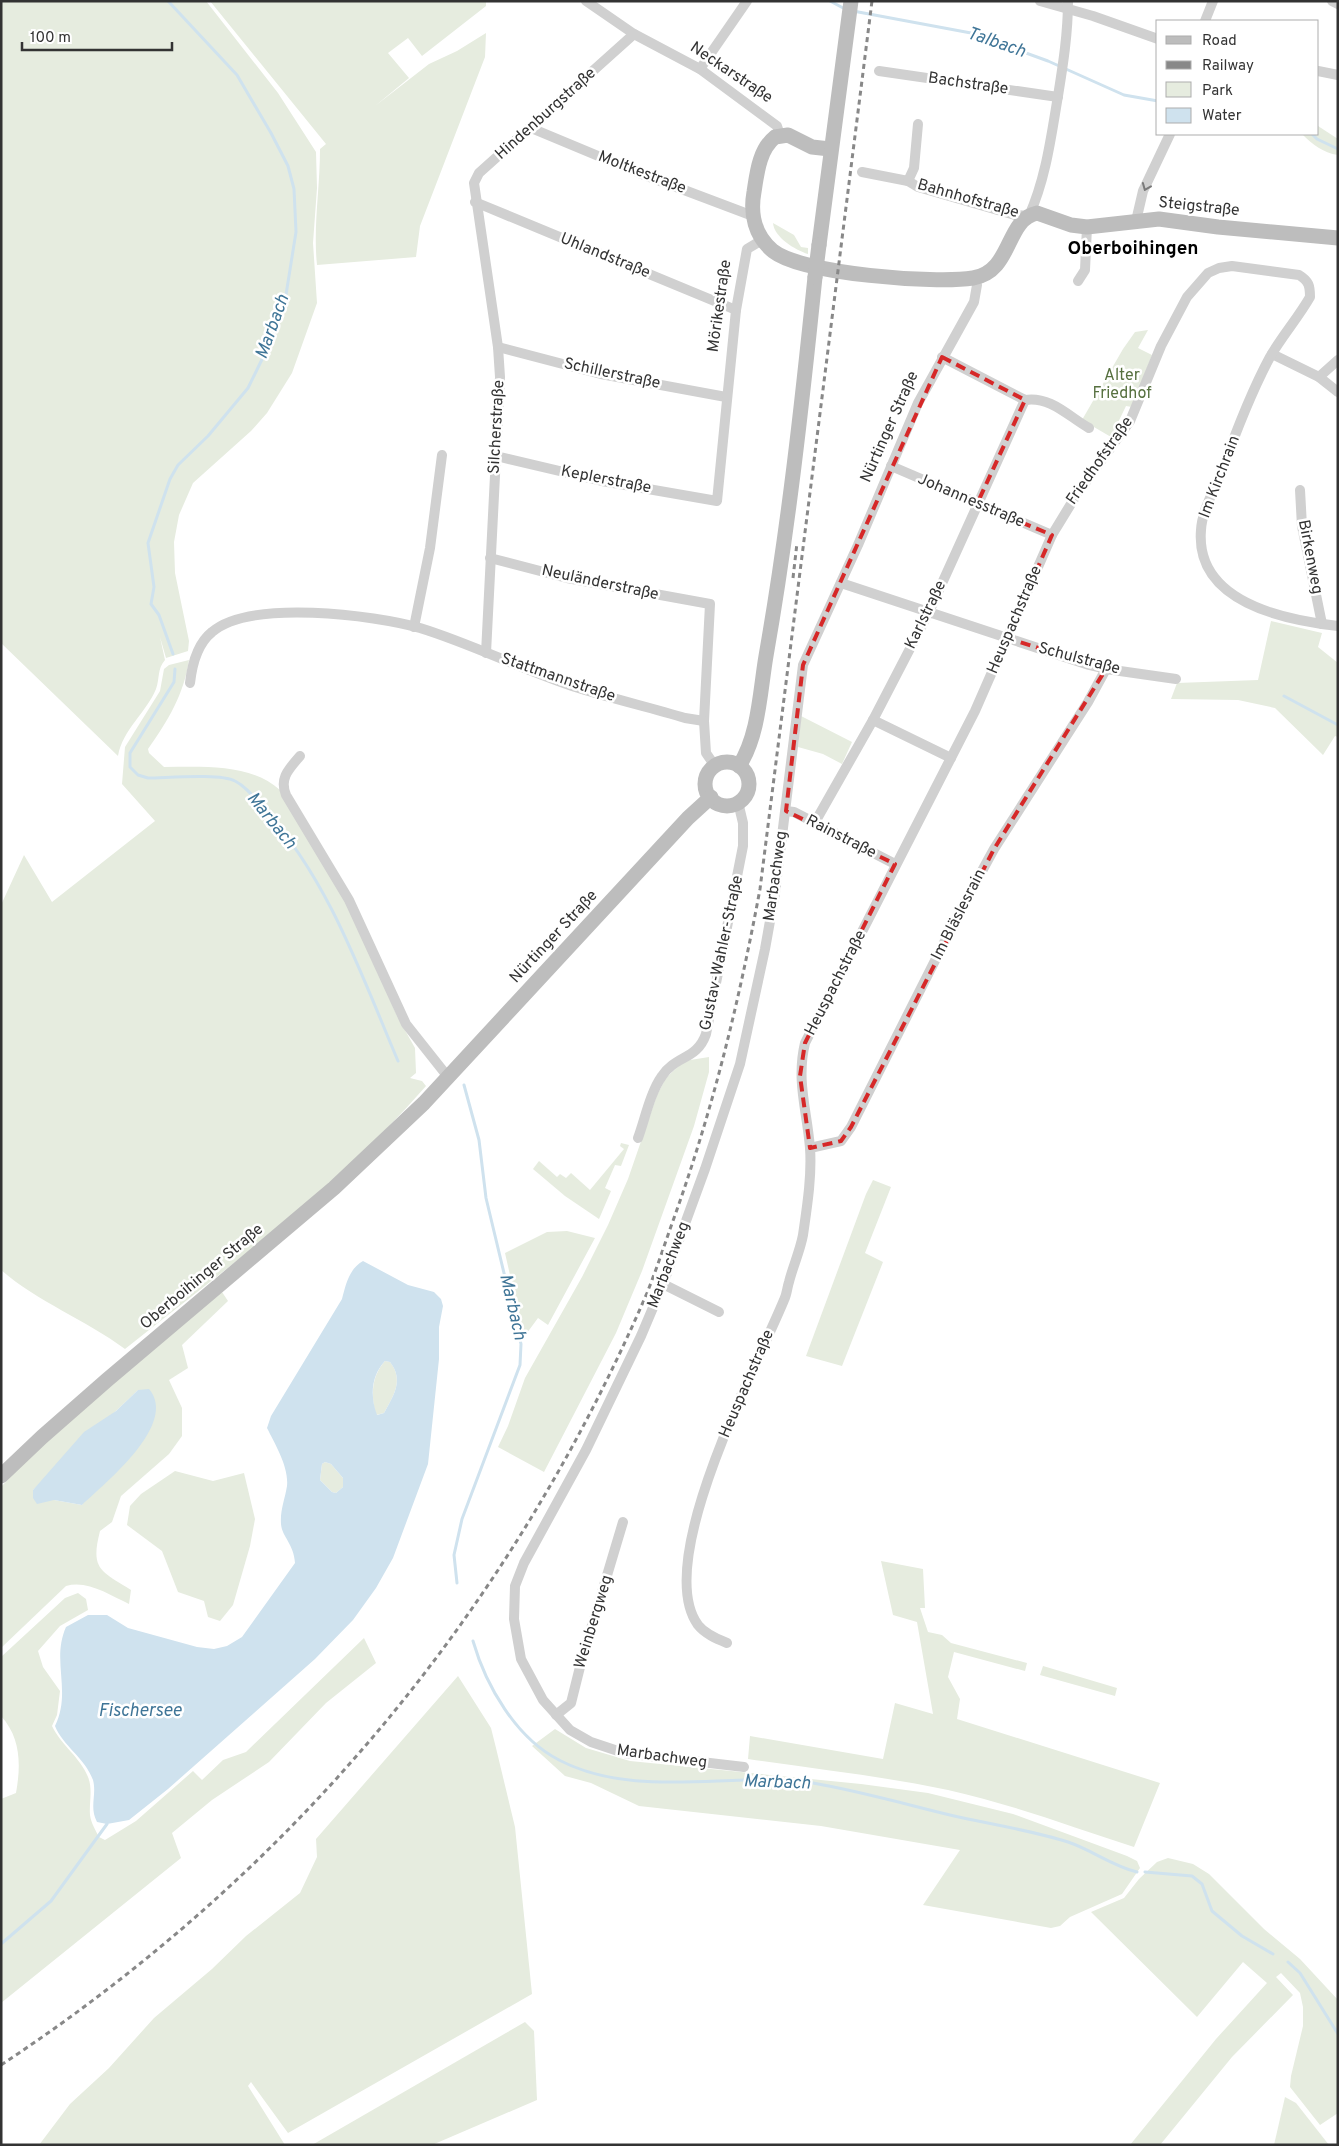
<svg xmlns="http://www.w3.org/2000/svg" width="1339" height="2146" viewBox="0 0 1339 2146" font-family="Overpass,sans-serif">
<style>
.green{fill:#e6ecdf;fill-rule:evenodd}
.water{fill:#cfe2ee;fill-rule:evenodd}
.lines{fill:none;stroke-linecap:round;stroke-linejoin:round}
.stream{stroke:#cfe2ee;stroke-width:3}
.street{stroke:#d0d0d0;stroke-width:10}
.secondary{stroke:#bdbdbd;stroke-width:15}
.rail{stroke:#888;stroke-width:3;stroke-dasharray:5 4;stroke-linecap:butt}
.secondary-bridge{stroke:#bdbdbd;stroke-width:15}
.oneway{stroke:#7a7a7a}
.marked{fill:none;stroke:#d62828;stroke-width:4;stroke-dasharray:10 6;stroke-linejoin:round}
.labels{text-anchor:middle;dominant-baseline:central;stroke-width:5;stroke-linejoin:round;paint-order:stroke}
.street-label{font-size:16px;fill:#333;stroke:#fff}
.park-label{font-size:16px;fill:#56703f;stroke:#fff}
.water-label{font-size:18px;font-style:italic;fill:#3f7597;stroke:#fff}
.quarter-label{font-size:19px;font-weight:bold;fill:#000;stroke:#fff}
</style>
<rect width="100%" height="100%" fill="#fff"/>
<!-- green -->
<g class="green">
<path d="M1 1H206L278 93 316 152 317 188 313 243 317 303 292 373 267 413 251 431 193 483 179 515 174 542 175 573 189 641 188 651 166 658 160 637 165 660C157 669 160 678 156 689 146 713 123 729 118 756L1 643Z"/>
<path d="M210 1H486V6L422 56 408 38 388 53 409 78 375 106 429 64 457 51 486 33 485 57 420 226 416 257 317 265C313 227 320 188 320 149L326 144Z"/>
<path d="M1318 126 1338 139V155C1323 153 1312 144 1302 134H1318Z"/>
<path d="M773 223 794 235 801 247 808 248V254C795 250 774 237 773 223Z"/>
<polygon points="1148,330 1138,348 1152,355 1132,407 1126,406 1111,437 1082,420 1123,349 1135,332"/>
<polygon points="1271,621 1322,633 1318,647 1338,663 1338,737 1335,736 1323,755 1275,708 1238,700 1171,699 1177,683 1258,680"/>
<path d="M189 660C184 694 168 721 148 749L149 753 164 767C203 767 250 763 280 790L348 902 397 1016 415 1048 416 1073 410 1078 422 1081 426 1086C338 1187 229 1266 125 1349 86 1320 38 1302 1 1270V905L24 855 52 902 155 821 122 784 125 747 160 691 164 669 169 665Z"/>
<polygon points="801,716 852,742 842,764 823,754 798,747"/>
<polygon points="709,1057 709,1072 694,1126 642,1271 616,1333 544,1472 498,1447 508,1426 525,1378 582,1277 608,1225 628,1179 657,1095 666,1078 684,1061"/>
<polygon points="621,1143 629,1145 621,1166 615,1165 605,1188 611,1191 599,1219 565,1196 533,1169 539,1161 557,1177 560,1174 566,1178 571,1173 590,1190 624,1149 620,1146"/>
<polygon points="873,1180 891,1187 865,1253 883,1262 842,1366 806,1356 866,1194"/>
<polygon points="567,1231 595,1238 548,1325 538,1318 524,1337 505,1253 547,1232"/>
<path d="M222 1292 228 1301 182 1345 188 1368 169 1380 182 1408V1436L169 1454 121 1496 112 1522 100 1531C90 1570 101 1571 131 1590L129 1604C109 1595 88 1580 66 1586L1 1648V1487C67 1415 146 1354 222 1292ZM138 1390 82 1505 54 1500 33 1490Z"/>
<path d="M385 1361 390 1362C404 1380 394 1395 384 1413L376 1415C371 1395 371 1377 385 1361Z"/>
<polygon points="325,1462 331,1464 343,1478 343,1487 336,1493 332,1492 320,1480 322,1464"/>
<polygon points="175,1471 213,1481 244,1473 255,1519 250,1546 233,1605 220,1621 208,1617 204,1601 178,1592 162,1551 127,1525 130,1506 141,1494"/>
<path d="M881 1561 923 1569 925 1608H920L928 1632 942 1635 951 1643 1027 1663 1025 1671 954 1652 948 1677 960 1699 957 1719 1160 1783 1134 1847C1072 1827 1011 1804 948 1790 882 1776 814 1769 748 1759L750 1736 883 1759 895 1703 933 1714 917 1622 893 1615Z"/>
<path d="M78 1593 86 1599 88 1610 60 1626 38 1651 43 1667 60 1691 57 1715 52 1726C61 1745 80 1757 88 1777 93 1789 89 1803 90 1815 91 1823 96 1831 99 1837L105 1840 136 1821 193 1771 202 1780 223 1760 246 1752 364 1638 376 1663 326 1703 269 1762 212 1800 172 1833 181 1858 1 2003V1799L16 1793C21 1765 21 1738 1 1716V1657L65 1598Z"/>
<polygon points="1043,1666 1117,1688 1115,1696 1040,1675"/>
<polygon points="458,1676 491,1728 496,1748 515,1827 532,1994 288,2133 251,2082 248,2086 285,2145 39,2145 70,2104 109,2068 154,2018 212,1969 246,1936 300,1893 317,1857 316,1839"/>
<polygon points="555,1729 586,1748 630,1761 861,1784 928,1793 1013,1814 1127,1856 1137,1861 1140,1868 1122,1894 1070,1917 1060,1926 1051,1928 923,1905 960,1850 821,1826 639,1806 591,1783 565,1776 532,1746"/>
<polygon points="1168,1858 1193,1864 1209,1874 1264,1929 1300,1959 1338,2000 1338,2113 1320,2125 1290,2087 1291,2076 1303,2026 1303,2007 1300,1993 1281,1973 1276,1977 1293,1995 1232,2057 1160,2145 1130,2145 1216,2039 1267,1983 1243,1962 1197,2017 1091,1912 1124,1898 1139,1879 1157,1862"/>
<polygon points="525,2022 534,2031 537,2100 432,2145 312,2145"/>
<polygon points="1285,2097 1296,2103 1329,2145 1274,2145"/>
</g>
<!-- water -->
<g class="water">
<path d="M363 1261 408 1285 434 1292 441 1299 443 1306 439 1327V1359L428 1464 393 1558 376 1588 353 1620 315 1659 168 1789 129 1820 107 1824 97 1822C89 1807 97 1795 93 1780 85 1758 63 1746 55 1726 72 1691 51 1661 66 1627L88 1615H107L128 1628 197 1647 214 1649 227 1646 242 1637 295 1563C294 1544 282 1537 281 1524 280 1510 285 1499 287 1486 289 1467 275 1444 267 1428L271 1416 342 1299C346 1284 349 1269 363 1261ZM385 1361 390 1362C404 1380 394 1395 384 1413L377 1415C370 1396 371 1376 385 1361ZM325 1462 331 1464 343 1478V1487L336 1493 332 1492 320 1480 322 1464Z"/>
<path d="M149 1389C179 1424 105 1483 82 1505L54 1500 37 1504 33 1498V1490L84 1432 116 1411 138 1390Z"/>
</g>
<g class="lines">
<!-- stream -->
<g class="stream">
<polyline points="168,1 237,75 271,133 288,166 294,189 296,232 285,301 271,341 248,388 208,436 178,465 170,479 148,543 154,587 151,604 159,615 173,654"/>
<polyline points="830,1 845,9"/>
<polyline points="853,11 971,33 1048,61 1124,95 1158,101"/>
<polyline points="1312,134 1317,139 1338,149"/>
<path d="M175 669 174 682 130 753V767L138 775 148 778C166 778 220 773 235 781 247 787 256 800 265 810 329 881 361 974 398 1061"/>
<polyline points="1284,696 1338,725"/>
<polyline points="457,1583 454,1555 462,1519 520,1365 521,1344 486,1198 479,1140 464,1085"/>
<path d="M473 1641C486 1686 516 1738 559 1760 635 1800 732 1771 813 1783 859 1791 905 1804 950 1815 989 1824 1030 1830 1068 1842 1092 1850 1112 1866 1137 1872"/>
<polyline points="1145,1872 1192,1876 1202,1884 1212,1911 1242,1936 1273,1954"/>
<polyline points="1,1944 51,1901 107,1824"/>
<polyline points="1288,1962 1300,1973 1338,2034"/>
</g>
<!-- street -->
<g class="street">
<polyline points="586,1 634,34 700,69 777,126 780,135"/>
<polyline points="1040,1 1093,16 1158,39"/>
<polyline points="1332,1 1338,4"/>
<polyline points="1205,21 1213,1"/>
<polyline points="700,69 747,1"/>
<polyline points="879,71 1058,97"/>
<polyline points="1318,71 1338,75"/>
<polyline points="531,128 639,173 753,216"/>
<path d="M862 172 908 181 918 187 1015 215 1029 216C1046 178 1051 137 1058 96 1063 65 1068 33 1068 1"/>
<polyline points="908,181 914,168 918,124"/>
<polyline points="475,202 736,310"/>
<polyline points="1136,221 1143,191 1170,134"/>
<polyline points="1078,281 1085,270 1087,227"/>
<polyline points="498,347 601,374 726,397"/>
<polyline points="1272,354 1319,377 1338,392"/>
<path d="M942 357 1025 400C1051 396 1069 417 1089 428"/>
<polyline points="1319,377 1338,360"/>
<polyline points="496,456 602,481 717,501 736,310 747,249 762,240"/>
<polyline points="891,466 1052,535"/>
<polyline points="1300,490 1302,526 1322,624"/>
<polyline points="490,558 567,578 710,604 704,721 706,753 715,766"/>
<polyline points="841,583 1089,665 1106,669 1176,679"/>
<polyline points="414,627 430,548 442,455"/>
<polyline points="486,653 500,377 498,347 474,183 479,173 634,34"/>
<path d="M190 683C192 665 197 644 212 632 250 599 374 615 420 628 472 644 521 669 572 686 610 698 648 707 685 718L704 721"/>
<polyline points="873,720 951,758"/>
<path d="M300 756C289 769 279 778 286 795L349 900 406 1024 448 1077"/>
<polyline points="786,811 794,812 895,864"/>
<polyline points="814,824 873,720 929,612 1025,400"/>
<path d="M638 1138C645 1119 650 1093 662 1076 676 1055 697 1060 706 1034L743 846V823L738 802"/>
<polyline points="810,1148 841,1141 851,1127 959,913 994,849 1088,702 1106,669"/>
<polyline points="663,1284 719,1312"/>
<path d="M727 1643C717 1639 705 1634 698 1625 652 1562 757 1366 784 1300 787 1294 787 1288 789 1282 793 1266 800 1251 803 1235 807 1207 812 1176 810 1148 807 1110 796 1081 805 1043L975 711 1052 535 1077 494 1130 421 1161 346 1187 297 1208 273 1219 268 1232 266 1299 275C1309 281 1310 286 1310 297 1298 318 1282 336 1270 357 1250 394 1235 434 1221 473 1214 490 1202 511 1201 530 1195 602 1284 620 1338 626"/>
<polyline points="556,1715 571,1703 582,1659 623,1522"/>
<polyline points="744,1767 624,1753 591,1742 570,1730 543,1700 521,1659 514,1619 515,1586 524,1563 586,1450 641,1336 663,1284 705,1169 740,1064 765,949 775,893 803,665 858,545 918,403 974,302 977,285 975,278"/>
</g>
<!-- secondary -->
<g class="secondary">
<path d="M830 149 812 147 788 135 775 137C759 150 757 173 754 192 750 214 755 236 773 251 802 274 935 284 973 278 1013 271 1005 220 1037 213L1071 225 1087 227 1159 219 1218 227 1338 238"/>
<polyline points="819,245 851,1"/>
<circle cx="727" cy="784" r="22"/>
<path d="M739 766C759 735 760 691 766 656 788 531 802 404 815 277"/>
<polyline points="1,1476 42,1437 107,1380 334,1188 424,1103 688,818 711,797"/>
</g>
<!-- rail -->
<g class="rail">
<polyline points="793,578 797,543"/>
<path d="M1 2065C292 1873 509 1613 647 1293 657 1268 665 1243 674 1218 713 1109 739 1002 760 889L872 1"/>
</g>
<!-- secondary-bridge -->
<polyline class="secondary-bridge" points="815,277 819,245"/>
</g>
<!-- one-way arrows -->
<defs><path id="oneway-chevron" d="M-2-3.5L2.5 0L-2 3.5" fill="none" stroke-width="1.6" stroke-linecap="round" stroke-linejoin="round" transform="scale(1.25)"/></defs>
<use class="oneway" href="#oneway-chevron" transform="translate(1146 187) rotate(112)"/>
<!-- marked area -->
<path class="marked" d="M942 357 1025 400 977 504 1052 535 1007 638 1106 669 994 849 851 1127 841 1141 810 1148 800 1076 805 1043 895 864 786 811 803 665Z"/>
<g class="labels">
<!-- street labels -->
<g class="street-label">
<text transform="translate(731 73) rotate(34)">Neckarstraße</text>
<text transform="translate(968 84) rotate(8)">Bachstraße</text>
<text transform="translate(546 114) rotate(-42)">Hindenburgstraße</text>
<text transform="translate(642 173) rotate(21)">Moltkestraße</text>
<text transform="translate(968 199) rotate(16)">Bahnhofstraße</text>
<text transform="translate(1199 207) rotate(6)">Steigstraße</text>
<text transform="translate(605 256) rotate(22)">Uhlandstraße</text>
<text transform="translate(720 306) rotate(-82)">Mörikestraße</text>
<text transform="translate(612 374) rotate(12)">Schillerstraße</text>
<text transform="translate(497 427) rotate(-87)">Silcherstraße</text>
<text transform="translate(890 427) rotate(-66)">Nürtinger Straße</text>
<text transform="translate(1100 461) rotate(-55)">Friedhofstraße</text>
<text transform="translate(1220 477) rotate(-69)">Im Kirchrain</text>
<text transform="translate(606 480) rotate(11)">Keplerstraße</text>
<text transform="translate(971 501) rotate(23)">Johannesstraße</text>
<text transform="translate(1310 557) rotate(79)">Birkenweg</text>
<text transform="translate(600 583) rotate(12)">Neuländerstraße</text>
<text transform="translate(926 615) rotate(-64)">Karlstraße</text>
<text transform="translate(1015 620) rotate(-67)">Heuspachstraße</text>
<text transform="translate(1079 659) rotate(15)">Schulstraße</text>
<text transform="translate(558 678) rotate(19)">Stattmannstraße</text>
<text transform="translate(841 837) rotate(27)">Rainstraße</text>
<text transform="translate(776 876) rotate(-82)">Marbachweg</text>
<text transform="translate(959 915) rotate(-63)">Im Bläslesrain</text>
<text transform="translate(554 937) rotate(-47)">Nürtinger Straße</text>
<text transform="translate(722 953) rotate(-78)">Gustav-Wahler-Straße</text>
<text transform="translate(836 983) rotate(-63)">Heuspachstraße</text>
<text transform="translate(669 1265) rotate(-69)">Marbachweg</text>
<text transform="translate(202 1277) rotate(-40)">Oberboihinger Straße</text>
<text transform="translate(747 1384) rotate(-67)">Heuspachstraße</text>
<text transform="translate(594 1622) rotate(-73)">Weinbergweg</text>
<text transform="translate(662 1757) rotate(8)">Marbachweg</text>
</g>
<!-- park labels -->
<g class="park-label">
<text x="1122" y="376">Alter<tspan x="1122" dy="18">Friedhof</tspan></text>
</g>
<!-- water labels -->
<g class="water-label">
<text transform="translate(996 43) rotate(19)">Talbach</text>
<text transform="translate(273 327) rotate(-70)">Marbach</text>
<text transform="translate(271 821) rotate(51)">Marbach</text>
<text transform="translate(512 1307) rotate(77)">Marbach</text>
<text x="140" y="1711">Fischersee</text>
<text transform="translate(777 1783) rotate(2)">Marbach</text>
</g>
<!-- quarter labels -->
<g class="quarter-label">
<text x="1133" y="249">Oberboihingen</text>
</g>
</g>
<!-- border -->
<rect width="1339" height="2146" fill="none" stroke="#333333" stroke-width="5"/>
<!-- legend -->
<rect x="1156" y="20" width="162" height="115" fill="#ffffff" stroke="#adadad"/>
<rect x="1166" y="36" width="25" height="8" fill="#bdbdbd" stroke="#adadad"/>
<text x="1202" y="45" font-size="15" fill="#333333">Road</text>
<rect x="1166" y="61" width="25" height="8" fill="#888888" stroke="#adadad"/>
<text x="1202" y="70" font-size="15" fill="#333333">Railway</text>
<rect x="1166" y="82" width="25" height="15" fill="#e6ecdf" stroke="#adadad"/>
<text x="1202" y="95" font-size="15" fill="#333333">Park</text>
<rect x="1166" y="108" width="25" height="15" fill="#cfe2ee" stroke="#adadad"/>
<text x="1202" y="120" font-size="15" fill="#333333">Water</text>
<!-- scale -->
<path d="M22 42v8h150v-8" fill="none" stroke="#333333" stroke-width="2.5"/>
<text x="30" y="42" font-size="15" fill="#333333" stroke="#ffffff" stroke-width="4" paint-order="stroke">100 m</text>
</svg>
